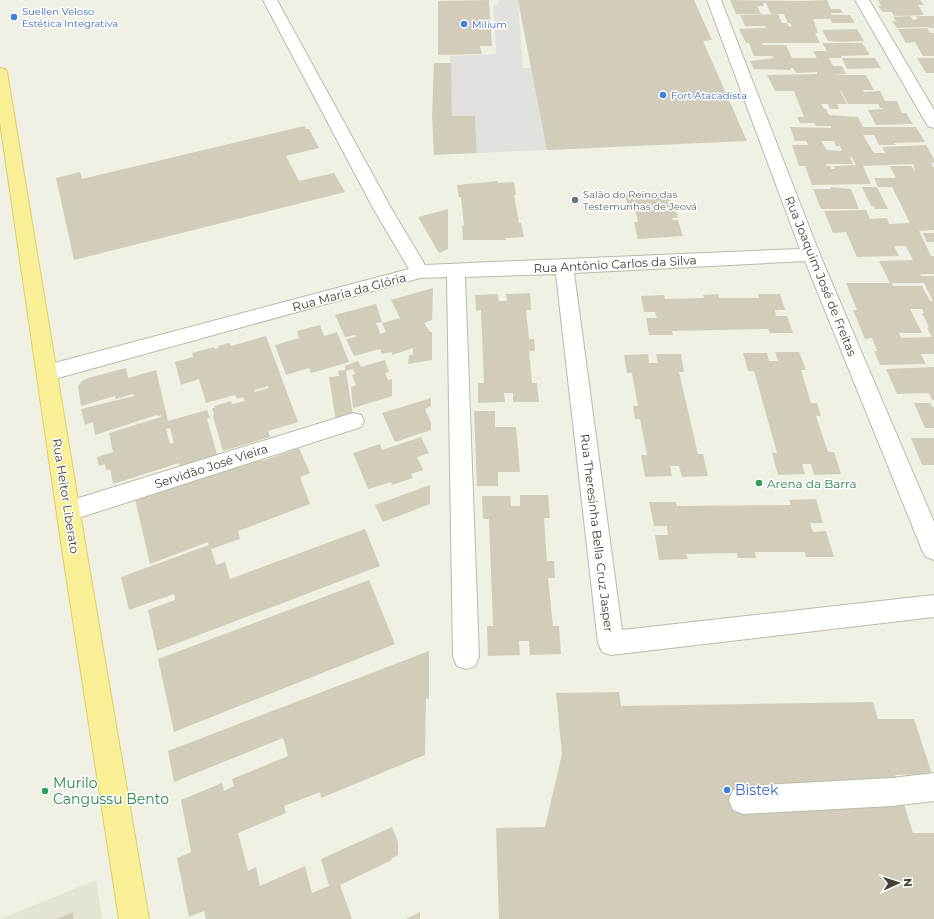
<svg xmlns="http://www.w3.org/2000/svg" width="934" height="919" viewBox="0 0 934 919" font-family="Montserrat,sans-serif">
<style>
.residential{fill:#e5e3d3}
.parking{fill:#e2e1dd;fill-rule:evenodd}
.building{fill:#d2cdbb;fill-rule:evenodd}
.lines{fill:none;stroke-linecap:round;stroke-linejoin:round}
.minor-casing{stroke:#bcb9a8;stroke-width:2}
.major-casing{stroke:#ddcf67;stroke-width:2}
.minor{fill:#fff;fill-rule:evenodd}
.major{fill:#f9ef96;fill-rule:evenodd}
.shop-dot{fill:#3f7fe0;stroke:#fff;stroke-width:1.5}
.worship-dot{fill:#6b7280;stroke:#fff;stroke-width:1.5}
.leisure-dot{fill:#2e9e5b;stroke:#fff;stroke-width:1.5}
.labels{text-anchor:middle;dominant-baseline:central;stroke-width:3;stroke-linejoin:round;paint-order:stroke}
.far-shop-label{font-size:10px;fill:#366cbe;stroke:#fff;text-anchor:start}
.far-worship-label{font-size:10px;fill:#5b616d;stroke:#fff;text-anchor:start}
.street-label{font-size:12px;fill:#434035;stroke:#fff}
.leisure-label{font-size:12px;fill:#27864d;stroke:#fff;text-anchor:start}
.near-leisure-label{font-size:14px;fill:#27864d;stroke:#fff;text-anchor:start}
.near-shop-label{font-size:14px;fill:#366cbe;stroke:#fff;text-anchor:start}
</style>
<rect width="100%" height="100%" fill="#f1f0e5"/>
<!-- residential -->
<polygon class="residential" points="96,880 102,919 0,919"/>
<!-- parking -->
<path class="parking" d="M500 0H564L586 49 612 147 477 153 475 116H452L450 56 496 54 493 6 498 4ZM518 2 531 68H523Z"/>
<!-- building -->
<g class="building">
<polygon points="489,0 492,46 480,46 482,54 438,55 438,1"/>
<polygon points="518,0 694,0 712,40 703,41 747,141 547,150"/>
<path d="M730 0 801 1 827 0 831 9H840L843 13H831L832 15H850L855 23H832L830 19H813L818 33H815L820 43H762L763 45H786L792 58H817L813 51H827L822 43H862L870 55 841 56 842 58H817H829L833 66H842L846 74 833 75H866L874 90H863L864 92 880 91 885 101H897L902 113H906L913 124 876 125 868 110 883 109 882 108H880L878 104H848L841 91H840L847 104H837L839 109H830L828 104H821L824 109H826L829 115 858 117 863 127H916L925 142 894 143 896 145H879L874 135H863L874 153H885L882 147 926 145 934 159V163H931L934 168V230L919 231 931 256H934V274H920L921 276H934V354H921L926 364 880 365 874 351H877L872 338 865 339 853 310H857L846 283H890L879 261 913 260 906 246H894L899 256 857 257 846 232 833 233 824 211 866 210 870 219 887 218 889 224 910 223 892 187H878L874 178H896L890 166H911L915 171 913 164 863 166 871 184 812 185 805 166H799L792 145H808L806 141H795L790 127 831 128V126H816L814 123H800L797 117H804L794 91H775L767 75 817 74V72L796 73 793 68H790L791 70 754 69 750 61 774 58 772 56H754L749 43H746L739 29 766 28 765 26H745L740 15 778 14 782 23H787L789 27 792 26 790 23H788L784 14H771L766 3H763L764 6H757L761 14H736ZM821 141H834L836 146H840L842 151 827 150ZM850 157H852L856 165 834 166 835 169H831L830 166H827L826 164H853ZM892 283H924L933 301H930L922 286H893ZM910 309H922L924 313H922L929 327 927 328 932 337 901 338 899 333H922Z"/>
<polygon points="878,0 920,0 924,5 918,5 924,15 894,16 892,12 883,12 878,6 881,6"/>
<polygon points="910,16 913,20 918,19 916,16 934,16 934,28 925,27 897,28 892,21 896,21 893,17"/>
<polygon points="927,28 930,33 934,33 934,56 923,56 915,42 906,43 898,29"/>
<polygon points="857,29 864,41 841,42 828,41 822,30"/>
<polygon points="842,58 875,58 881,68 847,69"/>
<polygon points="917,58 934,58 934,73 926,73"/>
<polygon points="434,63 451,63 452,116 475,116 477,153 434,155 432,116"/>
<polygon points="304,126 306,129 309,129 319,148 286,156 299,181 334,173 345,192 74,260 56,178 80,172 82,179"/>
<polygon points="498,181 498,183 514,182 516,195 514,195 519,223 521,223 524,237 506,238 506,240 463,240 462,226 464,226 461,197 459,197 457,185"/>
<polygon points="830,187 851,189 859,209 821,209 813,189 831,189"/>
<polygon points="862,187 877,187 888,209 875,209 874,206 871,206"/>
<polygon points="650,193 651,195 653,195 653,193 668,193 673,208 669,208 670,211 675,211 677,213 678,218 672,218 673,220 678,220 683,236 638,239 634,222 638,222 635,210 629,210 625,194 641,194 641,195"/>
<polygon points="448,209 448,249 439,253 418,217"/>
<polygon points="923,233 934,233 934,242 927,242"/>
<polygon points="433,288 432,320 424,323 430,332 432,332 432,360 408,364 409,355 413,355 413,348 392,355 392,352 382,354 380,349 354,356 346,339 356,337 355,335 345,337 335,315 376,304 382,322 376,323 379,330 380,334 386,332 382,323 400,318 391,300"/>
<polygon points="530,293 531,310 526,310 529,339 534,339 535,351 529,351 532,383 537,383 539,402 513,402 513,393 504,393 505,402 478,403 478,383 484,383 481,310 476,311 475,295 498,294 499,301 507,301 506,294"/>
<polygon points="718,294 719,298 759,298 758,294 780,294 785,310 775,310 776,316 787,316 793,333 770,333 768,329 672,331 673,335 649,335 646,318 657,318 655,312 644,312 641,296 664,295 665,299 704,298 703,295"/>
<polygon points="320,325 324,336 337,332 349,362 311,373 309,368 286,375 275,345 299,338 297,331"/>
<path d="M266 336 298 422 268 431 270 437 223 451 213 417 214 414 212 408H215L214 406 231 401 232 404 245 401 243 397 237 399 235 395 206 403 199 379 181 385 175 362 193 357 192 353 214 347 215 349 219 348 218 346 229 343 231 346ZM268 386 269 388 255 392 254 390Z"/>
<polygon points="775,352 799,352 806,370 801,370 811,403 817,403 821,416 816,416 828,452 834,452 841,474 814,475 811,464 802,464 805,474 778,475 772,453 777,453 754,371 748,371 743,353 767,353 769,361 778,361"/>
<polygon points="648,354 649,363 658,363 656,354 681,354 684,372 679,372 698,454 703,454 708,476 682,477 679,466 670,466 672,476 645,477 641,455 647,455 640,419 635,419 633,406 638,406 632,373 627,373 624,355"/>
<polygon points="385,360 389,372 385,373 388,380 392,379 392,396 353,408 351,387 356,385 352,375 355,374 353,369 346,371 353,416 336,422 329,377 339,376 338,371 345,370 345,366 358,361 361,367"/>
<polygon points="934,367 934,400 932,400 929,393 897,394 886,369"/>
<path d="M126 368 128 378 156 370 168 421 207 410 210 418 207 419 217 454 220 453 221 459 180 469 179 463 113 484 110 469 106 470 105 464 99 466 97 457 113 452 109 433 161 417V415L158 416 157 415 138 421 95 435 93 422 85 425 81 409 134 396 133 394 116 399 115 396 81 406 78 386 82 381 88 378ZM170 428 174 443 170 444 166 429Z"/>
<polygon points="431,398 431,406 425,409 431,423 431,430 395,442 382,413"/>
<polygon points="914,403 930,403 932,407 934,407 934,428 925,428"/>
<polygon points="474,411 495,411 495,427 516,427 520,472 498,472 498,486 477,486"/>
<polygon points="421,437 429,453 417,457 423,470 411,474 413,478 392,485 391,482 368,489 353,453 380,444 382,450"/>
<polygon points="911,438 934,438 934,465 922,465"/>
<polygon points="299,448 310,473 300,477 310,504 238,531 240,539 211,549 216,565 225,562 230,579 365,529 380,566 157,651 148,610 175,600 174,594 129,610 121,577 209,545 208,542 150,564 135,499 261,458 262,461"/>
<polygon points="430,485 430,504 383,522 375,505"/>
<polygon points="520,495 548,495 550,518 544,518 547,561 554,561 555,578 548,578 553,626 559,626 561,654 530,655 529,641 519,641 520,655 488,656 487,626 493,626 489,519 483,519 482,496 510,496 511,506 520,506"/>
<polygon points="816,499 823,523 810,523 813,532 826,531 834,557 806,557 805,552 755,552 756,558 738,558 737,553 686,554 688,559 659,560 655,535 668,535 667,526 654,526 649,502 676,502 677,506 791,505 789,500"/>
<polygon points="369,580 395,644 174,732 158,659"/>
<polygon points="429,651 429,698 426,699 425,755 321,798 320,792 284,806 286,813 238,833 248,871 256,867 260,886 305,866 312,893 329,886 321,859 392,827 398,842 398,855 391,859 392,860 340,885 352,919 206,919 204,911 189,917 177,858 191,852 181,800 222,783 224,791 234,786 232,779 288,756 283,738 174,782 168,751"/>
<polygon points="619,692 621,706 873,702 878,719 914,719 932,774 895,775 913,833 934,833 934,919 499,919 496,828 545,827 562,754 556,693"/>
<polygon points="73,912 74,919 56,919"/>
<polygon points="420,912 420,919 406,919"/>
</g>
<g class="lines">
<!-- minor casing -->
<g class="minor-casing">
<g id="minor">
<polygon points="263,0 277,0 391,208 425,265 800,249 707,0 721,0 820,255 934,522 934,560 926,557 922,550 805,261 574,273 622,630 934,595 934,617 611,655 602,652 598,643 556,274 465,277 479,657 475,666 466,669 457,666 453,657 447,277 420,278 47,381 40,378 37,373 40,368 47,365 409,269 373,208"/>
<polygon points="855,0 869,0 934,110 934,128 928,126 926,123"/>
<polygon points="353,413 361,415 364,421 361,427 69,521 61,518 58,511 61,504 69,501"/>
<polygon points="934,773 934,801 892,806 743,814 733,810 729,800 733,790 743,786 892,778"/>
</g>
</g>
<!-- major casing -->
<g class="major-casing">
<polygon id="major" points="0,68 5,69 7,72 86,549 149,919 119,919 62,549 0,122"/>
</g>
<!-- minor -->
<use href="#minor" class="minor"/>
<!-- major -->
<use href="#major" class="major"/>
</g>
<!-- markers -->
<g class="shop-dot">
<circle cx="14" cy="17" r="4"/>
<circle cx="464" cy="24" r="4"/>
<circle cx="663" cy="95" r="4"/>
<circle cx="727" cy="790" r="4"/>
</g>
<circle class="worship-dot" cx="575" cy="200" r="4"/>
<g class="leisure-dot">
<circle cx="759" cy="483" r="4"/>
<circle cx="45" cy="791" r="4"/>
</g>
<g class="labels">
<!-- far-shop labels -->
<g class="far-shop-label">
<text x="22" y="11">Suellen Veloso<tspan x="22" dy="12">Estética Integrativa</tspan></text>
<text x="472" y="24">Milium</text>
<text x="671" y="95">Fort Atacadista</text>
</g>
<!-- far-worship labels -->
<g class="far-worship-label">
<text x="583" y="194">Salão do Reino das<tspan x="583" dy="12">Testemunhas de Jeová</tspan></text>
</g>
<!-- street labels -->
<g class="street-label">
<text transform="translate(615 264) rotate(-3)">Rua Antônio Carlos da Silva</text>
<text transform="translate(821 276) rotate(68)">Rua Joaquim José de Freitas</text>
<text transform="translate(349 292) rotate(-15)">Rua Maria da Glória</text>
<text transform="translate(211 466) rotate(-18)">Servidão José Vieira</text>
<text transform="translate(66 496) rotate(81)">Rua Heitor Liberato</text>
<text transform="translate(597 533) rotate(83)">Rua Theresinha Bella Cruz Jasper</text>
</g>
<!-- leisure labels -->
<g class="leisure-label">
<text x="767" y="483">Arena da Barra</text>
</g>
<!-- near-leisure labels -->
<g class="near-leisure-label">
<text x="53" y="783">Murilo<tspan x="53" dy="16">Cangussu Bento</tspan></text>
</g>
<!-- near-shop labels -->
<g class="near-shop-label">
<text x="735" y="790">Bistek</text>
</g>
</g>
<!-- north arrow -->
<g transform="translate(898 883) rotate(87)" stroke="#ffffff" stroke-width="3" paint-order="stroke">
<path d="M0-3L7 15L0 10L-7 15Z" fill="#434035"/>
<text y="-6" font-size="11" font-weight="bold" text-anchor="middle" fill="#434035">N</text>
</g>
</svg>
